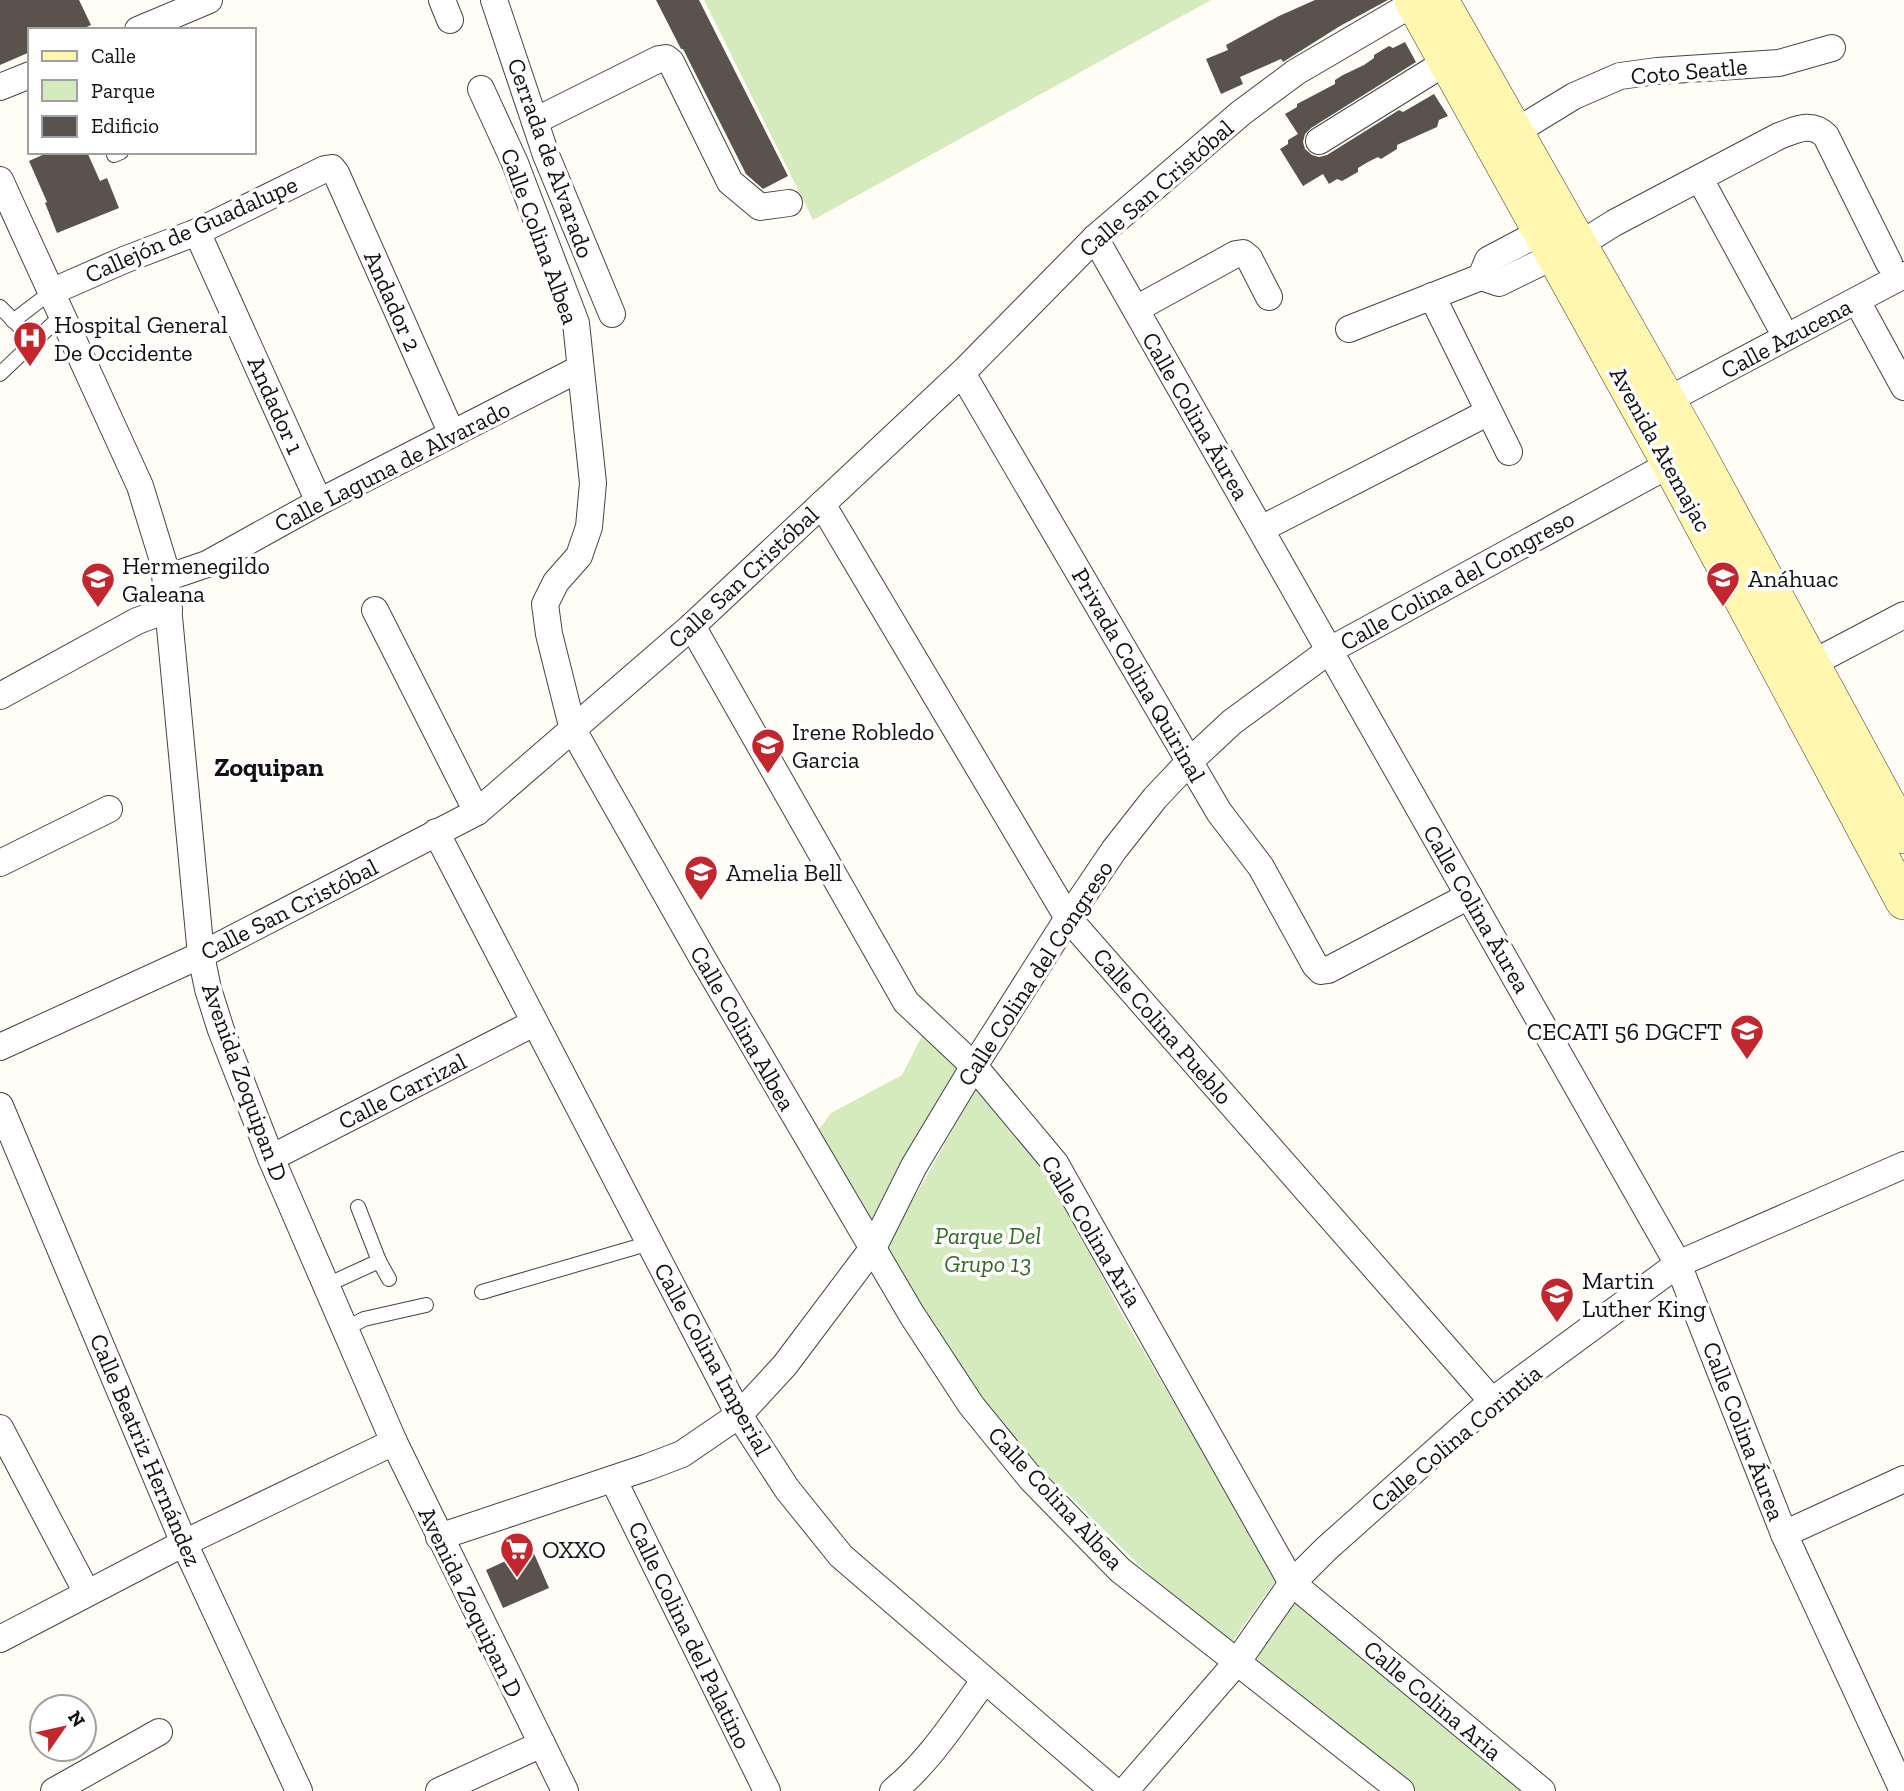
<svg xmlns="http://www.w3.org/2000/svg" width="1904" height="1791" viewBox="0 0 1904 1791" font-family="'Zilla Slab',serif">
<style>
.green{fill:#d5ebbd}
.building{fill:#5a524d}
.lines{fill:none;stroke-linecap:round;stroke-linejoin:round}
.service-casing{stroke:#444;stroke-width:16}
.minor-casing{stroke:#444;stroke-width:28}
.secondary-casing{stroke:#333;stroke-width:38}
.service{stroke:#fff;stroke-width:14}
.minor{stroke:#fff;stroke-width:26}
.secondary{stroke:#fff6b0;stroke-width:37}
.labels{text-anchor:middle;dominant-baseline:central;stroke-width:7;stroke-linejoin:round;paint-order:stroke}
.street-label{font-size:24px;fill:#111;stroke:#fff}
.poi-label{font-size:24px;fill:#111;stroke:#fff;text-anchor:start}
.park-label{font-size:24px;font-style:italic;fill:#2f6b1f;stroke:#fff}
.neighbourhood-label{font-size:26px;font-weight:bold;fill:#111;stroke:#fff}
</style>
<rect width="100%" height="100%" fill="#fffdf5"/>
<!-- green -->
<g class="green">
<polygon points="704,0 1211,0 813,220"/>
<polygon points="923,1034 961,1066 868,1228 815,1135 831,1113 902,1075"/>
<polygon points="977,1087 1052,1176 1117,1306 1277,1579 1232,1642 1150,1576 1071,1497 1007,1438 884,1251"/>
<polygon points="1295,1597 1525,1791 1408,1791 1252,1666"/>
</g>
<!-- building -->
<g class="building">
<polygon points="0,0 79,0 91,25 80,30 30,30 30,52 0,65"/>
<polygon points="656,0 699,0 788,176 763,189 746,174 683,49 681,49"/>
<polygon points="1315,0 1388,0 1340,26 1283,62 1281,59 1240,77 1243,84 1221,94 1206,59 1228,50 1226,45 1279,16"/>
<polygon points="1405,42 1416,62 1311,128 1305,134 1303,142 1305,149 1312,155 1319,157 1327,155 1399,110 1403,112 1434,94 1448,116 1439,120 1437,127 1397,145 1397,149 1381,159 1378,157 1368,162 1358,168 1358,172 1342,181 1337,179 1329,184 1323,174 1303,186 1280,149 1288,144 1288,140 1298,134 1285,114 1297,107 1297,104 1335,84 1335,80 1343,75 1364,65 1374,58 1374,55 1389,46 1393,48"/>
<polygon points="49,152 87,152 100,181 107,178 119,208 57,233 45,203 47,202 29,161"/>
<polygon points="532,1549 549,1588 503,1608 486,1570"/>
</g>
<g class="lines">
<!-- service casing -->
<g class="service-casing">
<g id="service">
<polyline points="114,155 121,152"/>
<polyline points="0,307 34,341"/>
<polyline points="13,321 51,292"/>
<polyline points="0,374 62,315"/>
<polyline points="358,1207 379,1261 389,1279"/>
<polyline points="327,1285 379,1261"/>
<polyline points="482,1292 650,1243"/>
<polyline points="345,1329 364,1319 426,1305"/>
</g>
</g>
<!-- minor casing -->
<g class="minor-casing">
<g id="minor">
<polyline points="442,0 450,20"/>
<polyline points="494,0 546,155 612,314"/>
<polyline points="138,30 209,0"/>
<polyline points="0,87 30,75"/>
<polyline points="481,89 515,163 576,323 593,483 589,527 579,556 556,582 545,604 549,634 573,730 703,959 912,1315 971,1405 1032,1480 1120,1570 1401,1791"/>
<polyline points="535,121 659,59 666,58 671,62 730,182 760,207 789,203"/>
<polyline points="1515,132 1574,96 1620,76 1657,71 1779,63 1832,48"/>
<polyline points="1319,141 1446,62"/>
<polyline points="1700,179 1779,324"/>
<polyline points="0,180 140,486 164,564 201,955 208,989 221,1030 271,1158 394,1442 565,1791"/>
<polyline points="197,232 319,502"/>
<polyline points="1095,238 1678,1264 1784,1534 1903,1791"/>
<path d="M1579 245 1614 223 1779 136C1796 130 1811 121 1826 136L1889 263"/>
<polyline points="1481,277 1488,260 1541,232"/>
<polyline points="51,292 124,260 197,232 325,169 332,168 336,173 452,434"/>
<polyline points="1432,296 1509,452"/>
<polyline points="1857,301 1904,387"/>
<polyline points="1136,309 1236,254 1243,253 1249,258 1269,297"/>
<polyline points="1349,329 1481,277 1499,283 1554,256"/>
<polyline points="962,373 1219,812 1261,867 1315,965 1321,971 1328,970 1469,896"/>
<polyline points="1668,400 1904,275"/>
<polyline points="822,504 1068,918 1492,1401"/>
<polyline points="1261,529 1489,412"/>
<polyline points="166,578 207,564 319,502 579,369"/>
<polyline points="375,610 477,812"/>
<polyline points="692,626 906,1002 974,1066 1055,1163 1292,1583 1542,1791"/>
<polyline points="1811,664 1904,615"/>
<polyline points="0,696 137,621 169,609"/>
<polyline points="436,832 739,1415 787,1489 841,1556 1114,1791"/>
<polyline points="0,863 109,809"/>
<polyline points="0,1047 201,955 477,812 692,626 962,373 1095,238 1241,113 1296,72 1419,0"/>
<polyline points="0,1106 184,1543 299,1791"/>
<polyline points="271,1158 534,1023"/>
<polyline points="0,1428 87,1593"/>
<polyline points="613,1479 767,1791"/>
<polyline points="1784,1534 1904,1479"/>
<polyline points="439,1537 648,1467 682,1454 739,1415 785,1365 873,1248 914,1166 974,1066 1068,918 1114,850 1155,798 1189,762 1232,722 1330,650 1685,456"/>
<polyline points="0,1639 184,1543 394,1442"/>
<polyline points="54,1791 159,1732"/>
<polyline points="439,1791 542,1744"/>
<path d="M893 1791C930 1761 956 1719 984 1681"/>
<polyline points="1125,1791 1238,1661 1292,1583 1326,1549 1492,1401 1678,1264 1904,1165"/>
</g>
</g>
<!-- secondary casing -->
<g class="secondary-casing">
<g id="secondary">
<polyline points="1413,0 1670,463 1904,901"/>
<polyline points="1442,4 1695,450 1904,835"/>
</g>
</g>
<!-- service -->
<use href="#service" class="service"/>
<!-- minor -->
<use href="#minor" class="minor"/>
<!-- secondary -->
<use href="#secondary" class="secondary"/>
</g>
<!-- icons -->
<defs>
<g id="hospital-pin" transform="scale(1.75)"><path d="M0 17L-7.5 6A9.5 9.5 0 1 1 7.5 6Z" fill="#c4262e" stroke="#fff"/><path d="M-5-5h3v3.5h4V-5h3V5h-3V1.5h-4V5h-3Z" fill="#fff"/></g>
<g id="school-pin" transform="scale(1.75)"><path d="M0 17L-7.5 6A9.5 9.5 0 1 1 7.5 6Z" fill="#c4262e" stroke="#fff"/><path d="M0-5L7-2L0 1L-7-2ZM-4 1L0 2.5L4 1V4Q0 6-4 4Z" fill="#fff"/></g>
<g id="university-pin" transform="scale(1.75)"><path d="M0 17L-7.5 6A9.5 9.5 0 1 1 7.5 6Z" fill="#c4262e" stroke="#fff"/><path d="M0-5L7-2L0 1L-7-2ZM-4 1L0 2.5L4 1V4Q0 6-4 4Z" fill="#fff"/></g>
<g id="supermarket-pin" transform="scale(1.75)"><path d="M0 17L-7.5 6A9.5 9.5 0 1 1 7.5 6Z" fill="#c4262e" stroke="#fff"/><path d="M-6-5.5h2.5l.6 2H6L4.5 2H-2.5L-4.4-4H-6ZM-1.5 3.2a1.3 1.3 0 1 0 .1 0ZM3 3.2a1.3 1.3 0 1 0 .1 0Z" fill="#fff"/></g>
</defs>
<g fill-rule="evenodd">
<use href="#hospital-pin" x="30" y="338"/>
<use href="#school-pin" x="1723" y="578"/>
<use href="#school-pin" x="98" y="579"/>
<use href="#school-pin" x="768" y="745"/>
<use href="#school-pin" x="701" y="872"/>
<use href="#university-pin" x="1747" y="1031"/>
<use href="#school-pin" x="1557" y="1294"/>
<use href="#supermarket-pin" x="517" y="1549"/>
</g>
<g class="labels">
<!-- street labels -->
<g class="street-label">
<text transform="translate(1689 71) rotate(-5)">Coto Seatle</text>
<text transform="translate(551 158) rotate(70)">Cerrada de Alvarado</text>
<text transform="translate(1156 188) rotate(-41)">Calle San Cristóbal</text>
<text transform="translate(191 229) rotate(-24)">Callejón de Guadalupe</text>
<text transform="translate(540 236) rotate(70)">Calle Colina Albea</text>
<text transform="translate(393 301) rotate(66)">Andador 2</text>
<text transform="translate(1786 338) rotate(-28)">Calle Azucena</text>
<text transform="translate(276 405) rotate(66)">Andador 1</text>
<text transform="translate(1196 416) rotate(60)">Calle Colina Áurea</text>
<text transform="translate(1661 449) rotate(61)">Avenida Atemajac</text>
<text transform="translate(392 466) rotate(-27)">Calle Laguna de Alvarado</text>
<text transform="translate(743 577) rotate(-43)">Calle San Cristóbal</text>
<text transform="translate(1457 580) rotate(-29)">Calle Colina del Congreso</text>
<text transform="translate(1139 675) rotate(60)">Privada Colina Quirinal</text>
<text transform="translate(289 909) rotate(-27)">Calle San Cristóbal</text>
<text transform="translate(1477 909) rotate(60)">Calle Colina Áurea</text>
<text transform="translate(1035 973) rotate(-57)">Calle Colina del Congreso</text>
<text transform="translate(1163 1026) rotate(49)">Calle Colina Pueblo</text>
<text transform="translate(743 1028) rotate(60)">Calle Colina Albea</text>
<text transform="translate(245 1082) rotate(70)">Avenida Zoquipan D</text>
<text transform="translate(402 1091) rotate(-27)">Calle Carrizal</text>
<text transform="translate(1092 1231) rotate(59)">Calle Colina Aria</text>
<text transform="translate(713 1359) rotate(61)">Calle Colina Imperial</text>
<text transform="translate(1744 1431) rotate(69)">Calle Colina Áurea</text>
<text transform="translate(1456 1438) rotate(-40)">Calle Colina Corintia</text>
<text transform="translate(146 1450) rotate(67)">Calle Beatriz Hernández</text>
<text transform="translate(1056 1498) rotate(47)">Calle Colina Albea</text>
<text transform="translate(471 1602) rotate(64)">Avenida Zoquipan D</text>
<text transform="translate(690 1635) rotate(64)">Calle Colina del Palatino</text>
<text transform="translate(1433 1700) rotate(40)">Calle Colina Aria</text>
</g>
<!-- poi labels -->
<g class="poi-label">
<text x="54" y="324">Hospital General<tspan x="54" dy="28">De Occidente</tspan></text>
<text x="122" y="565">Hermenegildo<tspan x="122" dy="28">Galeana</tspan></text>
<text x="1748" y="578">Anáhuac</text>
<text x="792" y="731">Irene Robledo<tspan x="792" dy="28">Garcia</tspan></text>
<text x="726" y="872">Amelia Bell</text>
<text x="1722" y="1031" text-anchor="end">CECATI 56 DGCFT</text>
<text x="1582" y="1280">Martin<tspan x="1582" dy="28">Luther King</tspan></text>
<text x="542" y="1549">OXXO</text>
</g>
<!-- park labels -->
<g class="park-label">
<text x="988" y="1235">Parque Del<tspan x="988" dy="28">Grupo 13</tspan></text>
</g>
<!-- neighbourhood labels -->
<g class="neighbourhood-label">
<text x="269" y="767">Zoquipan</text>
</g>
</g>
<!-- legend -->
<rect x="28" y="28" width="228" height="126" fill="#ffffff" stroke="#a0a0a0" stroke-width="2"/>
<rect x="42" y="51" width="35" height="10" fill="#fff6b0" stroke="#a0a0a0" stroke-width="2"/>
<text x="91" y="63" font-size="21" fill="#111111">Calle</text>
<rect x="42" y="80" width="35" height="21" fill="#d5ebbd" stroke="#a0a0a0" stroke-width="2"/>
<text x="91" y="98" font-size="21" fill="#111111">Parque</text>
<rect x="42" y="116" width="35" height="21" fill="#5a524d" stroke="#a0a0a0" stroke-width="2"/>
<text x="91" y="133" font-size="21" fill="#111111">Edificio</text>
<!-- north arrow -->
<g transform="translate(63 1728) rotate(56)"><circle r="33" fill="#ffffff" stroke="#a0a0a0" stroke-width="2"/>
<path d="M0-5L12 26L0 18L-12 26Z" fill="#c4262e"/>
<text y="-10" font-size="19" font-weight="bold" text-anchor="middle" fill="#111111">N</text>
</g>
</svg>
